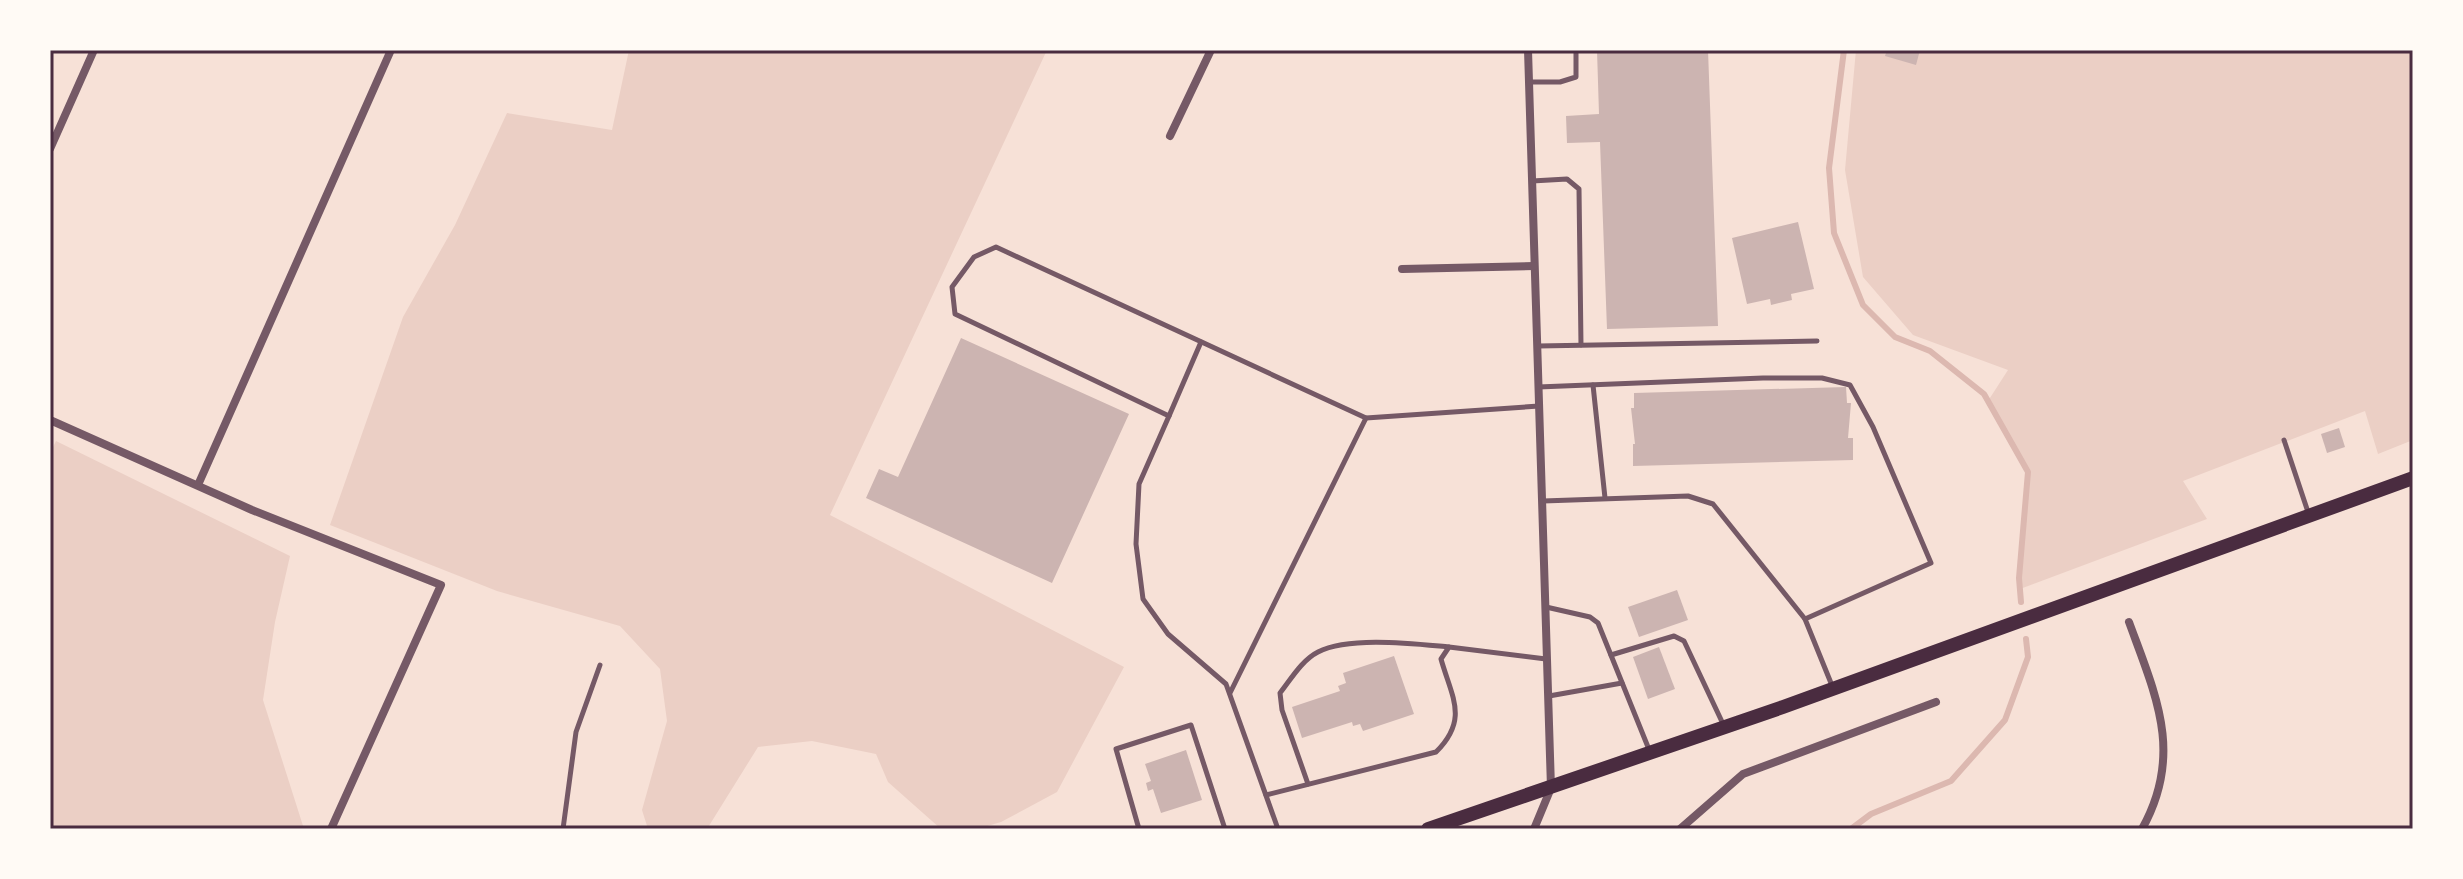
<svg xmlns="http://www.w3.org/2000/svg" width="2463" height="879" viewBox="0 0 2463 879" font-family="Montserrat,sans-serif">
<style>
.green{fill:#ebcfc5}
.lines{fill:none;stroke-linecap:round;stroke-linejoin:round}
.stream{stroke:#dcb8b0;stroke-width:6}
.building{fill:#ccb4b1}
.service{stroke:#755966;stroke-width:5}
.minor{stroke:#755966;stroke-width:8}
.primary{stroke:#4a2c40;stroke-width:14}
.neatline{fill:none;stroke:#4a2c40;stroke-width:3}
</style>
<rect width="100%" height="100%" fill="#f7e1d7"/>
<!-- green -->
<g class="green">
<polygon points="629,50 1047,50 830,515 1124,667 1057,792 1001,822 977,829 941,829 888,782 876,754 812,741 758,747 707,829 648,829 642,810 667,721 660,669 620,626 497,591 330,525 403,317 455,225 507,113 612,130"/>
<polygon points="1856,50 2413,50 2413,440 2378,454 2365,411 2183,481 2207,519 2020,589 2028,472 1988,401 2008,370 1913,335 1863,277 1845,170"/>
<polygon points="56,441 290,556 275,622 263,700 304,829 50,829 50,453"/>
</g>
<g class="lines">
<!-- stream -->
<g class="stream">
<polyline points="1844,50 1829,168 1834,233 1863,305 1895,337 1930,351 1984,394 2028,472 2019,578 2021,602"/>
<polyline points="1851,829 1871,814 1951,781 2005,720 2028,657 2026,639"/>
</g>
</g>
<!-- building -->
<g class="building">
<polygon points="1597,50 1708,50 1718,326 1607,329 1600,142 1567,143 1566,116 1599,114"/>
<polygon points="1887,50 1920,50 1916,65 1885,56"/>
<polygon points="1798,222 1814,289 1791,294 1792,300 1771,305 1770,299 1747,304 1732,238"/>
<polygon points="961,338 1129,414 1052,583 866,498 879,469 898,477"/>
<polygon points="1846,387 1847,403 1851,403 1848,438 1853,438 1853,460 1633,466 1633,444 1635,444 1631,408 1634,408 1634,393"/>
<polygon points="2339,428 2345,447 2327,453 2321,434"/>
<polygon points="1677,590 1688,620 1639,637 1628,607"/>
<polygon points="1659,647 1675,689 1648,699 1633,657"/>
<polygon points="1394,656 1414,714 1363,731 1360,724 1353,726 1352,722 1302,738 1292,707 1340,691 1338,686 1346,683 1343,673"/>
<polygon points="1186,750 1202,800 1161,813 1153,789 1148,791 1146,783 1151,781 1145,764"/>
</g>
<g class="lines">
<!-- service -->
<g class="service">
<polyline points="1530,82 1560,82 1576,77 1576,50"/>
<polyline points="1532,181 1567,179 1579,189 1581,345"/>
<polyline points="1538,346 1817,341"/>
<polyline points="1593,385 1605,498"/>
<polyline points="1538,387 1763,378 1822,378 1850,385 1873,427 1931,563 1805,619 1833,688"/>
<polyline points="1169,416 1201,342"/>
<polyline points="2284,440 2309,515"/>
<polyline points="1543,501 1688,496 1713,504 1805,619"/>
<polyline points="1546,607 1590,617 1598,623 1650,752"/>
<polyline points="1611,655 1674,636 1684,641 1724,726"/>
<polyline points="1230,693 1366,418"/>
<polyline points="1549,696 1622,683"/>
<path d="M1308 784 1282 710 1280 693C1291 679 1302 660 1318 652 1349 636 1415 644 1449 647"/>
<path d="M1266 795 1436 752C1469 719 1452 698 1441 659L1449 647 1546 659"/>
<polyline points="563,829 576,732 600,665"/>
<polyline points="1139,829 1116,749 1191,725 1225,829"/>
<polyline points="1278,829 1226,684 1168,634 1143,599 1136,544 1139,484 1169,416 955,314 952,287 974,257 996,247 1366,418 1539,406"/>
</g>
<!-- minor -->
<g class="minor">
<polyline points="1528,50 1551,788 1534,829"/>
<polyline points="1170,136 1211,50"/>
<polyline points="50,149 94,50"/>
<polyline points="1402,269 1534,266"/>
<polyline points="50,420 252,510 441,585 331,829"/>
<polyline points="198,485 391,50"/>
<path d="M2129 622C2156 696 2184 754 2142 829"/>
<polyline points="1680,829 1743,774 1936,702"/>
</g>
<!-- primary -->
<polyline class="primary" points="1428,829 1783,707 2413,478"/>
</g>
<!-- border -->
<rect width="2463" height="879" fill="none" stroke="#fffaf5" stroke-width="104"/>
<rect x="52" y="52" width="2359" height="775" class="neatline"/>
</svg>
